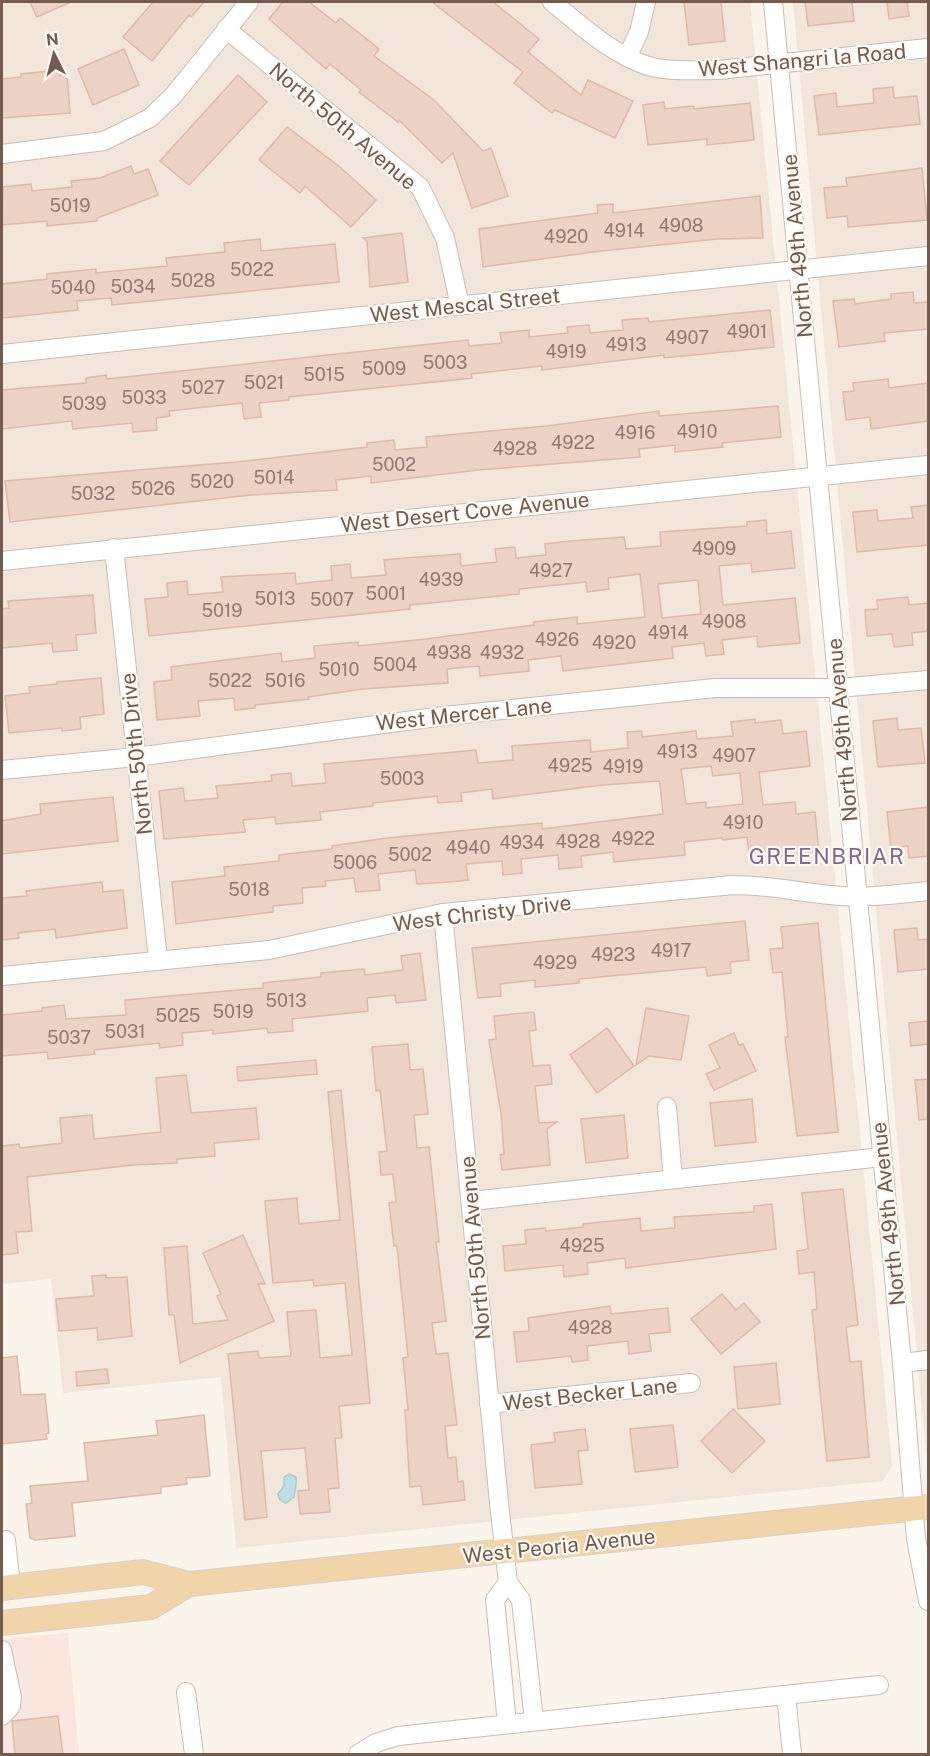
<svg xmlns="http://www.w3.org/2000/svg" width="930" height="1756" viewBox="0 0 930 1756" font-family="'Public Sans',sans-serif">
<style>
.residential{fill:#f2e5d9}
.commercial{fill:#f9e6df}
.water{fill:#c0dfe3;stroke:#a8ced3;stroke-width:1.5}
.building{fill:#edd3c5;stroke:#debaa7;stroke-width:1.5;fill-rule:evenodd}
.lines{fill:none;stroke-linecap:round;stroke-linejoin:round}
.minor-casing{stroke:#ccbcb1;stroke-width:20}
.major-casing{stroke:#d8d1ce;stroke-width:26}
.minor{stroke:#fff;stroke-width:18}
.major{stroke:#f2d4aa;stroke-width:24}
.labels{text-anchor:middle;dominant-baseline:central;stroke-width:4.5;stroke-linejoin:round;paint-order:stroke}
.number-label{font-size:18px;fill:#92796d}
.street-label{font-size:21px;fill:#735b50;stroke:#fdf8f0}
.neighbourhood-label{font-size:22px;letter-spacing:1.5px;fill:#80688e;stroke:#fdf8f0}
</style>
<rect width="100%" height="100%" fill="#fbf4ea"/>
<!-- residential -->
<g class="residential">
<polygon points="2,2 750,2 892,1465 883,1481 236,1548 221,1377 63,1393 51,1279 2,1284"/>
<polygon points="793,2 928,2 928,1461 926,1453"/>
</g>
<!-- commercial -->
<polygon class="commercial" points="68,1633 79,1754 2,1754 2,1639"/>
<!-- water -->
<path class="water" d="M289 1474 296 1477C297 1483 295 1491 294 1497L286 1503 280 1500 278 1494 284 1486V1477Z"/>
<!-- building -->
<g class="building">
<polygon points="30,2 71,2 37,17"/>
<polygon points="153,2 204,2 191,17 189,15 152,61 123,37"/>
<polygon points="283,2 309,2 336,23 340,18 379,49 374,56 434,100 483,151 491,148 508,196 472,208 453,153 442,163 399,120 398,122 359,92 361,90 330,64 326,69 269,19"/>
<polygon points="432,2 493,2 539,39 528,52 581,95 588,80 633,101 615,138 555,110 552,113 514,83 523,72"/>
<polygon points="684,2 721,2 725,41 689,45"/>
<polygon points="805,2 852,2 854,21 808,26"/>
<polygon points="887,2 907,2 909,16 889,19"/>
<polygon points="124,49 139,85 93,105 78,69"/>
<polygon points="60,70 60,76 67,73 70,113 2,118 2,79 21,77 21,74"/>
<polygon points="238,75 267,102 189,185 160,161"/>
<polygon points="893,87 894,98 917,96 920,124 819,135 814,96 836,93 837,107 874,103 873,89"/>
<polygon points="664,102 665,109 693,106 694,109 750,103 754,140 707,145 707,139 648,145 643,105"/>
<polygon points="287,127 340,167 376,200 351,227 305,186 300,193 259,160"/>
<polygon points="131,166 134,174 148,169 158,195 97,218 97,221 47,226 47,221 2,225 3,187 31,184 32,191 72,187 71,181 100,178"/>
<polygon points="922,168 927,220 848,227 847,216 827,218 824,188 847,186 846,178"/>
<polygon points="760,196 763,238 717,239 601,251 483,267 479,229 598,213 597,205 613,204 613,213"/>
<polygon points="402,233 408,282 370,287 367,241 363,238"/>
<polygon points="260,239 261,251 335,244 339,282 112,305 111,298 77,301 78,310 2,318 2,284 47,279 47,274 96,269 96,273 167,266 166,258 225,252 224,243"/>
<polygon points="913,292 914,303 928,302 928,329 884,333 885,341 839,347 833,301 854,299 855,304 891,299 891,294"/>
<polygon points="770,310 774,347 664,358 664,355 542,370 542,366 471,374 472,378 289,397 289,400 259,403 261,417 244,419 242,403 169,411 170,416 156,418 157,430 133,432 132,423 73,429 72,421 2,429 2,390 86,383 86,378 106,375 107,379 468,340 469,346 502,343 500,333 529,330 529,337 568,333 567,327 589,325 590,333 623,330 622,320 648,318 649,322"/>
<polygon points="888,379 889,388 928,383 928,421 871,429 870,417 846,420 843,392 854,391 853,383"/>
<polygon points="778,406 781,437 722,443 723,447 675,452 675,445 639,449 640,457 478,470 371,483 371,476 336,480 337,490 251,495 10,522 5,481 236,462 367,447 367,443 394,440 395,450 427,447 426,437 547,426 659,411 659,416"/>
<polygon points="928,505 928,545 857,552 853,512 877,510 878,521 913,518 911,507"/>
<path d="M766 520 767 534 791 531 795 568 752 572 751 563 719 566 723 605 795 598 800 643 758 647 757 636 722 640 724 654 706 656 704 643 672 647 673 658 563 671 561 656 528 660 529 671 480 676 479 666 447 669 448 683 363 689 308 697 309 699 255 705V708L235 710 234 698 198 701 200 716 157 720 154 682 172 680 171 667 281 653 282 662 315 658 314 646 358 642V646L426 639 534 625V622L577 617V624L645 617 640 574 608 578 609 589 587 592 586 582 519 589V594L410 605V609L149 636 145 599 168 597 167 583 187 581 188 595 223 592 221 577 295 573 296 584 332 580 331 566 350 564 351 578 386 575 384 560 405 558 460 554 461 566 497 562 495 549 515 547 516 558 546 555 545 544 570 541 624 537 626 549 661 546 660 532 747 526V522ZM698 580 701 614 662 618 658 584Z"/>
<polygon points="93,595 96,633 76,635 77,650 53,652 52,643 2,648 2,609 9,608 8,601"/>
<polygon points="908,597 909,605 928,603 928,631 912,633 913,645 894,647 892,634 867,636 865,610 878,609 877,600"/>
<polygon points="101,678 104,714 80,717 81,729 62,731 62,728 9,733 5,696 30,693 29,687 57,684 57,682"/>
<polygon points="897,718 898,730 921,728 925,763 878,767 873,721"/>
<path d="M755 719V723L781 720 783 734 806 731 810 766 759 772 763 805 795 802 796 814 815 812 819 851 777 856 776 850 749 853 747 837 723 840 722 838 684 842 685 855 614 862 613 852 581 856 582 867 559 869 558 855 521 859 522 873 503 875 502 861 466 864 468 880 449 882 417 884 415 870 378 874 380 890 356 892 354 878 325 881 326 886 302 888 303 903 273 906V912L176 924 172 882 225 876 224 867 279 861V855L332 849V846L387 838 542 823V829L663 814 660 784 659 781 603 785 493 799 492 789 461 793 462 801 438 803 437 796 373 803V806L320 812 321 820 276 824 275 817 243 820 245 832 164 839 159 791 183 788 185 801 218 798 216 786 272 781 271 775 291 773 292 786 326 783 324 764 476 750 478 763 513 760 512 746 590 740 591 752 628 748 627 732 642 731V737L696 731 697 739 733 736 731 722ZM711 766 713 776 740 773 743 804 706 808V802L686 804 681 769Z"/>
<polygon points="113,797 118,841 2,854 2,821 41,814 40,804"/>
<polygon points="928,807 928,856 909,858 908,846 891,848 887,812"/>
<polygon points="102,882 103,892 123,890 127,928 56,938 55,929 18,933 19,938 2,940 2,898 27,896 26,891"/>
<polygon points="745,921 749,960 730,962 731,973 707,976 706,967 579,979 579,983 535,987 535,980 500,984 501,996 478,998 472,948"/>
<polygon points="818,923 838,1132 797,1136 785,1037 788,1037 782,972 773,973 770,949 783,948 781,927"/>
<polygon points="917,928 918,940 928,939 928,969 898,972 894,930"/>
<polygon points="420,953 426,1000 396,1003 395,995 367,998 368,1011 292,1019 293,1031 268,1033 267,1028 213,1034 213,1030 182,1033 183,1045 160,1048 159,1043 94,1050 95,1054 48,1059 47,1052 2,1056 2,1015 42,1011 42,1008 64,1005 66,1019 126,1015 125,1000 263,988 263,983 321,977 321,973 364,969 365,975 403,970 401,956"/>
<polygon points="646,1008 689,1016 681,1060 649,1056 636,1065"/>
<polygon points="534,1012 536,1030 529,1031 533,1066 550,1065 552,1084 535,1086 539,1123 557,1122 547,1129 550,1165 502,1170 500,1155 504,1154 501,1113 489,1040 496,1039 494,1016"/>
<polygon points="928,1021 928,1044 911,1046 909,1023"/>
<polygon points="607,1028 634,1066 597,1093 570,1055"/>
<polygon points="734,1033 739,1045 743,1044 756,1071 714,1090 706,1074 720,1068 709,1045"/>
<polygon points="408,1044 410,1070 423,1069 428,1114 414,1115 417,1148 429,1147 439,1242 436,1242 446,1321 432,1323 436,1354 448,1353 457,1425 445,1426 448,1458 456,1457 458,1482 463,1481 465,1500 423,1505 421,1486 410,1487 405,1410 408,1410 403,1358 408,1357 397,1246 394,1246 389,1203 396,1202 393,1174 381,1175 379,1152 387,1151 380,1090 376,1091 372,1047"/>
<polygon points="316,1060 317,1074 238,1081 237,1067"/>
<polygon points="186,1075 191,1113 256,1108 259,1139 214,1143 215,1156 177,1159 177,1163 133,1165 27,1177 32,1231 16,1232 18,1253 2,1255 2,1146 19,1144 20,1148 62,1143 60,1118 92,1115 94,1139 161,1132 156,1078"/>
<polygon points="928,1079 928,1119 919,1120 915,1080"/>
<polygon points="341,1090 370,1403 339,1406 342,1438 335,1438 339,1488 328,1489 330,1512 300,1514 298,1491 309,1490 305,1448 261,1451 267,1517 245,1520 228,1354 258,1351 259,1358 291,1356 287,1312 316,1310 320,1358 352,1355 345,1283 314,1286 313,1280 273,1283 265,1201 297,1198 299,1224 340,1220 328,1092"/>
<polygon points="752,1099 756,1142 715,1146 710,1103"/>
<polygon points="624,1115 628,1158 586,1163 581,1119"/>
<polygon points="843,1189 858,1325 846,1327 850,1362 861,1361 869,1457 827,1461 812,1310 817,1309 814,1272 799,1274 797,1251 808,1249 802,1193"/>
<polygon points="772,1204 776,1249 626,1268 625,1258 587,1263 588,1274 564,1277 563,1265 505,1271 503,1246 526,1244 525,1230 545,1228 546,1231 583,1227 583,1224 640,1218 641,1231 675,1228 674,1217 754,1212 754,1206"/>
<polygon points="243,1235 265,1284 258,1284 274,1321 180,1363 174,1315 169,1315 164,1248 187,1246 193,1324 228,1320 217,1296 221,1294 203,1253"/>
<polygon points="106,1275 106,1278 127,1277 132,1336 98,1340 97,1328 59,1331 56,1299 94,1296 92,1276"/>
<polygon points="722,1294 736,1310 744,1303 760,1322 721,1354 691,1319"/>
<polygon points="610,1306 611,1314 668,1308 670,1332 649,1334 651,1351 629,1354 628,1341 587,1346 588,1360 572,1362 571,1356 517,1362 514,1332 529,1331 528,1318"/>
<polygon points="17,1356 21,1395 45,1394 49,1433 46,1434 47,1439 2,1444 2,1358"/>
<polygon points="776,1363 780,1404 738,1409 734,1367"/>
<polygon points="107,1369 109,1383 77,1386 76,1372"/>
<polygon points="733,1409 765,1441 732,1473 701,1441"/>
<polygon points="204,1415 210,1476 186,1478 187,1484 161,1487 161,1493 72,1503 75,1536 35,1540 30,1538 26,1504 32,1503 30,1486 88,1481 84,1443 158,1435 156,1421"/>
<polygon points="673,1425 678,1467 635,1472 630,1429"/>
<polygon points="585,1429 588,1450 578,1451 582,1484 535,1488 531,1445 555,1442 554,1433"/>
<polygon points="58,1716 63,1755 15,1755 12,1721"/>
</g>
<g class="lines">
<!-- minor casing -->
<g class="minor-casing">
<g id="minor">
<path d="M552 2C581 25 611 54 648 66 670 72 695 70 718 70L928 48"/>
<polyline points="773,2 902,1363 916,1539 928,1601"/>
<polyline points="226,29 420,187 445,238 460,306"/>
<polyline points="627,57 639,32 646,2"/>
<polyline points="2,154 104,141 150,118 173,96 249,2"/>
<polyline points="2,354 928,256"/>
<polyline points="114,548 158,959"/>
<polyline points="2,561 928,465"/>
<polyline points="2,770 136,757 444,716 715,688 839,688 928,680"/>
<polyline points="443,913 499,1503 508,1582 521,1600 534,1721"/>
<path d="M2 976 269 950 443 913 733 885C770 885 796 892 830 895 863 899 896 894 928 891"/>
<polyline points="667,1107 673,1179"/>
<polyline points="471,1201 882,1157"/>
<polyline points="902,1363 928,1360"/>
<polyline points="489,1404 691,1383"/>
<polyline points="6,1540 11,1586"/>
<polyline points="2,1650 12,1697 11,1706 2,1716"/>
<polyline points="186,1692 194,1754"/>
<polyline points="786,1695 792,1754"/>
<polyline points="507,1724 495,1600 508,1582"/>
<polyline points="358,1754 376,1743 398,1736 879,1685"/>
</g>
</g>
<!-- major casing -->
<g class="major-casing">
<g id="major">
<polyline points="2,1588 143,1572 189,1584 928,1507"/>
<polyline points="2,1623 151,1607 189,1584"/>
</g>
</g>
<!-- minor -->
<use href="#minor" class="minor"/>
<!-- major -->
<use href="#major" class="major"/>
</g>
<g class="labels">
<!-- number labels -->
<g class="number-label">
<text x="70" y="205">5019</text>
<text x="681" y="225">4908</text>
<text x="624" y="230">4914</text>
<text x="566" y="236">4920</text>
<text x="252" y="269">5022</text>
<text x="193" y="280">5028</text>
<text x="133" y="286">5034</text>
<text x="73" y="287">5040</text>
<text x="747" y="331">4901</text>
<text x="687" y="337">4907</text>
<text x="626" y="344">4913</text>
<text x="566" y="351">4919</text>
<text x="445" y="362">5003</text>
<text x="384" y="368">5009</text>
<text x="324" y="374">5015</text>
<text x="264" y="382">5021</text>
<text x="203" y="387">5027</text>
<text x="144" y="397">5033</text>
<text x="84" y="403">5039</text>
<text x="697" y="431">4910</text>
<text x="635" y="432">4916</text>
<text x="573" y="442">4922</text>
<text x="515" y="448">4928</text>
<text x="394" y="464">5002</text>
<text x="274" y="477">5014</text>
<text x="212" y="481">5020</text>
<text x="153" y="488">5026</text>
<text x="93" y="493">5032</text>
<text x="714" y="548">4909</text>
<text x="551" y="570">4927</text>
<text x="441" y="579">4939</text>
<text x="386" y="593">5001</text>
<text x="275" y="598">5013</text>
<text x="332" y="599">5007</text>
<text x="222" y="610">5019</text>
<text x="724" y="621">4908</text>
<text x="668" y="632">4914</text>
<text x="557" y="639">4926</text>
<text x="614" y="642">4920</text>
<text x="449" y="652">4938</text>
<text x="502" y="652">4932</text>
<text x="395" y="664">5004</text>
<text x="339" y="669">5010</text>
<text x="230" y="680">5022</text>
<text x="285" y="680">5016</text>
<text x="677" y="751">4913</text>
<text x="734" y="755">4907</text>
<text x="570" y="765">4925</text>
<text x="623" y="766">4919</text>
<text x="402" y="778">5003</text>
<text x="743" y="822">4910</text>
<text x="633" y="838">4922</text>
<text x="578" y="841">4928</text>
<text x="522" y="842">4934</text>
<text x="468" y="847">4940</text>
<text x="410" y="854">5002</text>
<text x="355" y="862">5006</text>
<text x="249" y="889">5018</text>
<text x="671" y="950">4917</text>
<text x="613" y="954">4923</text>
<text x="555" y="962">4929</text>
<text x="286" y="1000">5013</text>
<text x="233" y="1011">5019</text>
<text x="178" y="1015">5025</text>
<text x="125" y="1031">5031</text>
<text x="69" y="1037">5037</text>
<text x="582" y="1245">4925</text>
<text x="590" y="1327">4928</text>
</g>
<!-- street labels -->
<g class="street-label">
<text transform="translate(802 60) rotate(-5)">West Shangri la Road</text>
<text transform="translate(343 126) rotate(40)">North 50th Avenue</text>
<text transform="translate(797 246) rotate(-95)">North 49th Avenue</text>
<text transform="translate(465 305) rotate(-6)">West Mescal Street</text>
<text transform="translate(465 512) rotate(-6)">West Desert Cove Avenue</text>
<text transform="translate(464 714) rotate(-6)">West Mercer Lane</text>
<text transform="translate(842 730) rotate(-95)">North 49th Avenue</text>
<text transform="translate(136 754) rotate(-96)">North 50th Drive</text>
<text transform="translate(482 913) rotate(-7)">West Christy Drive</text>
<text transform="translate(888 1214) rotate(-96)">North 49th Avenue</text>
<text transform="translate(475 1248) rotate(-95)">North 50th Avenue</text>
<text transform="translate(590 1394) rotate(-6)">West Becker Lane</text>
<text transform="translate(559 1546) rotate(-6)">West Peoria Avenue</text>
</g>
<!-- neighbourhood labels -->
<g class="neighbourhood-label">
<text x="827" y="856">GREENBRIAR</text>
</g>
</g>
<!-- border -->
<rect width="930" height="1756" fill="none" stroke="#735b50" stroke-width="6"/>
<!-- north arrow -->
<g transform="translate(54 54) rotate(354)" stroke="#fdf8f0" stroke-width="4.5" paint-order="stroke">
<path d="M0-4.5L10 22L0 15L-10 22Z" fill="#735b50"/>
<text y="-9" font-size="16" font-weight="bold" text-anchor="middle" fill="#735b50">N</text>
</g>
</svg>
